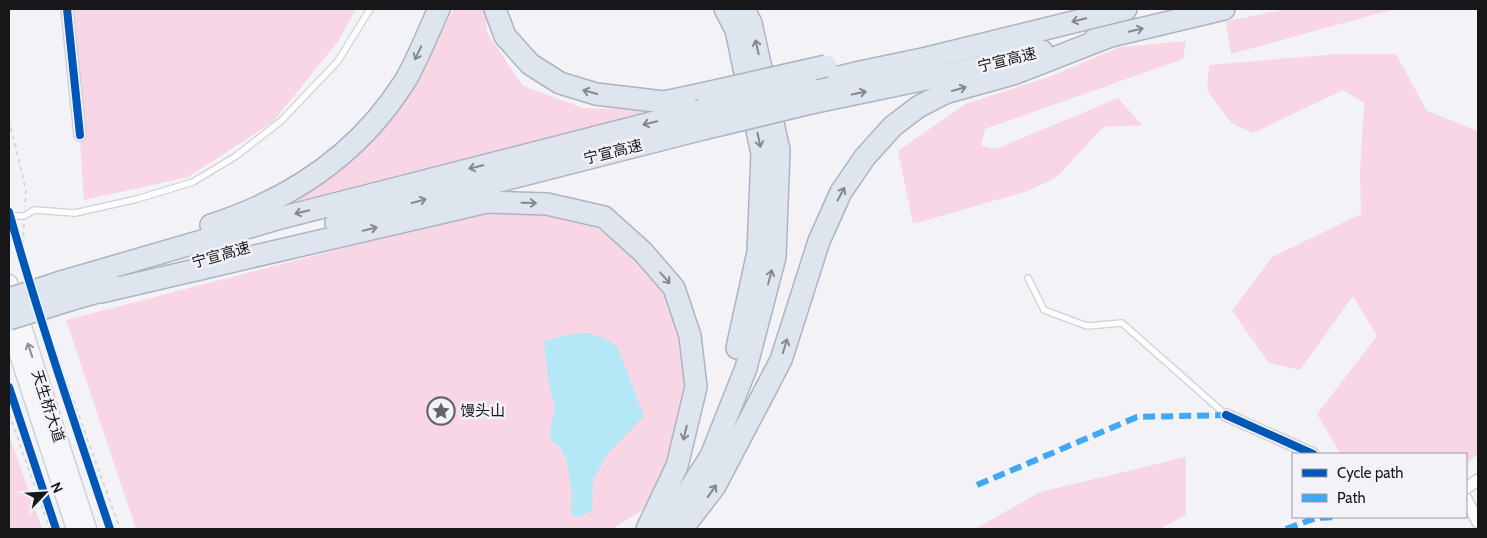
<svg xmlns="http://www.w3.org/2000/svg" width="1487" height="538" viewBox="0 0 1487 538" font-family="Cabin,'Noto Sans SC',sans-serif">
<style>
.green{fill:#f8d6e5}
.water{fill:#b4e8f6}
.lines{fill:none;stroke-linecap:round;stroke-linejoin:round}
.lane-casing{stroke:#d1d1d4;stroke-width:8}
.street-casing{stroke:#d1d1d4;stroke-width:14}
.secondary-casing{stroke:#d1d1d4;stroke-width:19}
.highway-casing{stroke:#acb4be;stroke-width:24}
.path{stroke:#d7d7d8;stroke-width:2;stroke-dasharray:4 4;stroke-linecap:butt}
.lane{stroke:#fdfdfe;stroke-width:5.5}
.street{stroke:#fdfdfe;stroke-width:11}
.secondary{stroke:#f4f6fa;stroke-width:16}
.highway{stroke:#dee5ee;stroke-width:21}
.highway-bridge-casing{stroke:#acb4be;stroke-width:24;stroke-linecap:butt}
.highway-bridge{stroke:#dee5ee;stroke-width:21}
.quiet{stroke:#3fa9f5;stroke-width:6;stroke-dasharray:12 6;stroke-linecap:butt}
.cycleway-casing{stroke:#f2f2f8;stroke-width:11}
.cycleway{stroke:#0057b8;stroke-width:8}
.oneway{stroke:#84888e}
.oneway2{stroke:#919295}
.labels{text-anchor:middle;dominant-baseline:central;stroke-width:5;stroke-linejoin:round;paint-order:stroke}
.street-label{font-size:15px;fill:#171719;stroke:#f2f2f8}
.poi-label{font-size:15px;fill:#171719;stroke:#f2f2f8;text-anchor:start}
</style>
<rect width="100%" height="100%" fill="#f3f3f7"/>
<!-- green -->
<g class="green">
<polygon points="71,9 356,9 339,40 273,122 188,177 84,200"/>
<polygon points="454,9 485,9 487,33 523,86 583,108 658,110 276,212 338,169 391,119"/>
<polygon points="1287,9 1395,9 1231,54 1226,21"/>
<polygon points="1186,41 1183,59 985,129 981,146 996,149 1118,98 1142,125 1103,127 1057,177 1028,191 913,224 898,151 965,104 1049,77 1120,47"/>
<polygon points="1337,54 1396,54 1427,111 1478,131 1478,453 1466,465 1466,454 1340,453 1317,414 1377,336 1353,296 1300,370 1269,363 1232,311 1272,257 1361,214 1360,171 1364,103 1343,90 1253,133 1231,123 1207,90 1209,65"/>
<polygon points="494,213 543,213 576,216 612,237 642,261 669,299 683,339 687,397 675,449 654,503 612,529 136,529 66,320 440,223"/>
<polygon points="9,435 42,529 9,529"/>
<polygon points="1186,457 1186,515 1160,529 975,529 1040,492"/>
</g>
<!-- water -->
<polygon class="water" points="589,333 604,338 617,346 644,416 607,454 593,480 592,510 580,517 571,515 572,495 567,461 559,446 552,442 550,429 555,408 548,380 544,341 565,335"/>
<g class="lines">
<!-- lane casing -->
<g class="lane-casing">
<g id="lane">
<polyline points="9,216 24,216 34,210 75,213 137,199 193,182 236,156 281,121 338,61 370,9"/>
<polyline points="1028,278 1044,310 1087,326 1122,323 1226,415"/>
</g>
</g>
<!-- street casing -->
<g class="street-casing">
<g id="street">
<polyline points="67,9 80,135"/>
<polyline points="1226,415 1313,454"/>
<polyline points="1466,488 1478,480"/>
<polyline points="1466,499 1478,522"/>
</g>
</g>
<!-- secondary casing -->
<g class="secondary-casing">
<g id="secondary">
<polyline points="9,283 88,529"/>
<polyline points="9,327 75,529"/>
</g>
</g>
<!-- highway casing -->
<g class="highway-casing">
<g id="highway">
<polyline points="495,9 505,36 530,64 560,83 596,94 664,102 706,93"/>
<polyline points="725,9 736,30 762,154 758,252 737,348"/>
<polyline points="1094,40 1224,9"/>
<polyline points="807,85 860,72 927,58 1126,9"/>
<polyline points="811,103 955,73 1042,51"/>
<polyline points="336,223 703,129"/>
<path d="M211 225C292 199 359 154 405 81 418 59 428 32 439 9"/>
<polyline points="64,281 284,217 698,111"/>
<polyline points="101,292 487,202 547,204 604,217 643,252 674,288 690,336 696,387 677,466 647,529"/>
<polyline points="70,300 115,287"/>
<polyline points="664,529 711,456 746,368 775,257 779,150 751,23 744,9"/>
<polyline points="682,529 715,486 781,360 819,241 841,192 865,157 893,126 918,107 945,93 1013,74 1108,37"/>
</g>
</g>
<!-- path -->
<g class="path">
<polyline points="9,120 26,190 25,207"/>
<polyline points="24,224 22,258 28,275"/>
<polyline points="46,325 120,529"/>
<polyline points="9,414 50,529"/>
</g>
<!-- lane -->
<use href="#lane" class="lane"/>
<!-- street -->
<use href="#street" class="street"/>
<!-- secondary -->
<use href="#secondary" class="secondary"/>
<!-- highway -->
<use href="#highway" class="highway"/>
<!-- highway-bridge casing -->
<g class="highway-bridge-casing">
<g id="highway-bridge">
<polyline points="706,93 826,66"/>
<polyline points="698,111 807,85"/>
<polyline points="703,129 811,103"/>
<polyline points="9,299 64,281"/>
<polyline points="9,319 70,300"/>
</g>
</g>
<!-- highway-bridge -->
<use href="#highway-bridge" class="highway-bridge"/>
<!-- quiet -->
<g class="quiet">
<polyline points="977,485 1137,417 1226,415"/>
<polyline points="1286,529 1316,518 1336,517"/>
</g>
<!-- cycleway casing -->
<g class="cycleway-casing">
<g id="cycleway">
<polyline points="67,9 80,135"/>
<path d="M9 212C39 319 75 424 110 529"/>
<polyline points="9,387 56,529"/>
<polyline points="1226,415 1313,454"/>
</g>
</g>
<!-- cycleway -->
<use href="#cycleway" class="cycleway"/>
</g>
<!-- one-way arrows -->
<defs><path id="oneway-shaft" d="M-6 0H5M1.5-3L5.5 0L1.5 3" fill="none" stroke-width="1.6" stroke-linecap="round" stroke-linejoin="round" transform="scale(1.25)"/></defs>
<g class="oneway">
<use href="#oneway-shaft" transform="translate(1079 20) rotate(166)"/>
<use href="#oneway-shaft" transform="translate(1136 30) rotate(-14)"/>
<use href="#oneway-shaft" transform="translate(757 47) rotate(-103)"/>
<use href="#oneway-shaft" transform="translate(418 53) rotate(115)"/>
<use href="#oneway-shaft" transform="translate(959 89) rotate(-16)"/>
<use href="#oneway-shaft" transform="translate(590 92) rotate(-164)"/>
<use href="#oneway-shaft" transform="translate(859 93) rotate(-12)"/>
<use href="#oneway-shaft" transform="translate(650 123) rotate(166)"/>
<use href="#oneway-shaft" transform="translate(759 140) rotate(78)"/>
<use href="#oneway-shaft" transform="translate(476 167) rotate(166)"/>
<use href="#oneway-shaft" transform="translate(841 194) rotate(-62)"/>
<use href="#oneway-shaft" transform="translate(419 201) rotate(-15)"/>
<use href="#oneway-shaft" transform="translate(529 203) rotate(1)"/>
<use href="#oneway-shaft" transform="translate(302 212) rotate(166)"/>
<use href="#oneway-shaft" transform="translate(370 229) rotate(-13)"/>
<use href="#oneway-shaft" transform="translate(770 277) rotate(-75)"/>
<use href="#oneway-shaft" transform="translate(665 278) rotate(49)"/>
<use href="#oneway-shaft" transform="translate(785 346) rotate(-73)"/>
<use href="#oneway-shaft" transform="translate(685 433) rotate(104)"/>
<use href="#oneway-shaft" transform="translate(712 491) rotate(-54)"/>
</g>
<use class="oneway2" href="#oneway-shaft" transform="translate(30 350) rotate(-108)"/>
<!-- icons -->
<defs>
<g id="sight-ring" transform="scale(1.4375)"><circle r="9.5" fill="#f2f2f8" stroke="#646467" stroke-width="1.5"/><path d="M0-6L1.8-2.2L6-1.7L2.9 1.2L3.7 5.4L0 3.3L-3.7 5.4L-2.9 1.2L-6-1.7L-1.8-2.2Z" fill="#646467"/></g>
</defs>
<g fill-rule="evenodd">
<use href="#sight-ring" x="441" y="411"/>
</g>
<g class="labels">
<!-- street labels -->
<g class="street-label">
<text transform="translate(1007 60) rotate(-14)">宁宣高速</text>
<text transform="translate(613 152) rotate(-14)">宁宣高速</text>
<text transform="translate(221 255) rotate(-16)">宁宣高速</text>
<text transform="translate(48 406) rotate(72)">天生桥大道</text>
</g>
<!-- poi labels -->
<g class="poi-label">
<text x="460" y="411">馒头山</text>
</g>
</g>
<!-- border -->
<rect width="1487" height="538" fill="none" stroke="#171719" stroke-width="20"/>
<!-- legend -->
<rect x="1292" y="453" width="175" height="65" fill="#f2f2f8" stroke="#9a9a9f"/>
<rect x="1302" y="469" width="25" height="8" fill="#0057b8" stroke="#9a9a9f"/>
<text x="1337" y="478" font-size="15" fill="#171719">Cycle path</text>
<rect x="1302" y="494" width="25" height="8" fill="#3fa9f5" stroke="#9a9a9f"/>
<text x="1337" y="503" font-size="15" fill="#171719">Path</text>
<!-- north arrow -->
<g transform="translate(45 493) rotate(65)" stroke="#f2f2f8" stroke-width="4" paint-order="stroke">
<path d="M0-4L9 19L0 12L-9 19Z" fill="#171719"/>
<text y="-8" font-size="14" font-weight="bold" text-anchor="middle" fill="#171719">N</text>
</g>
</svg>
